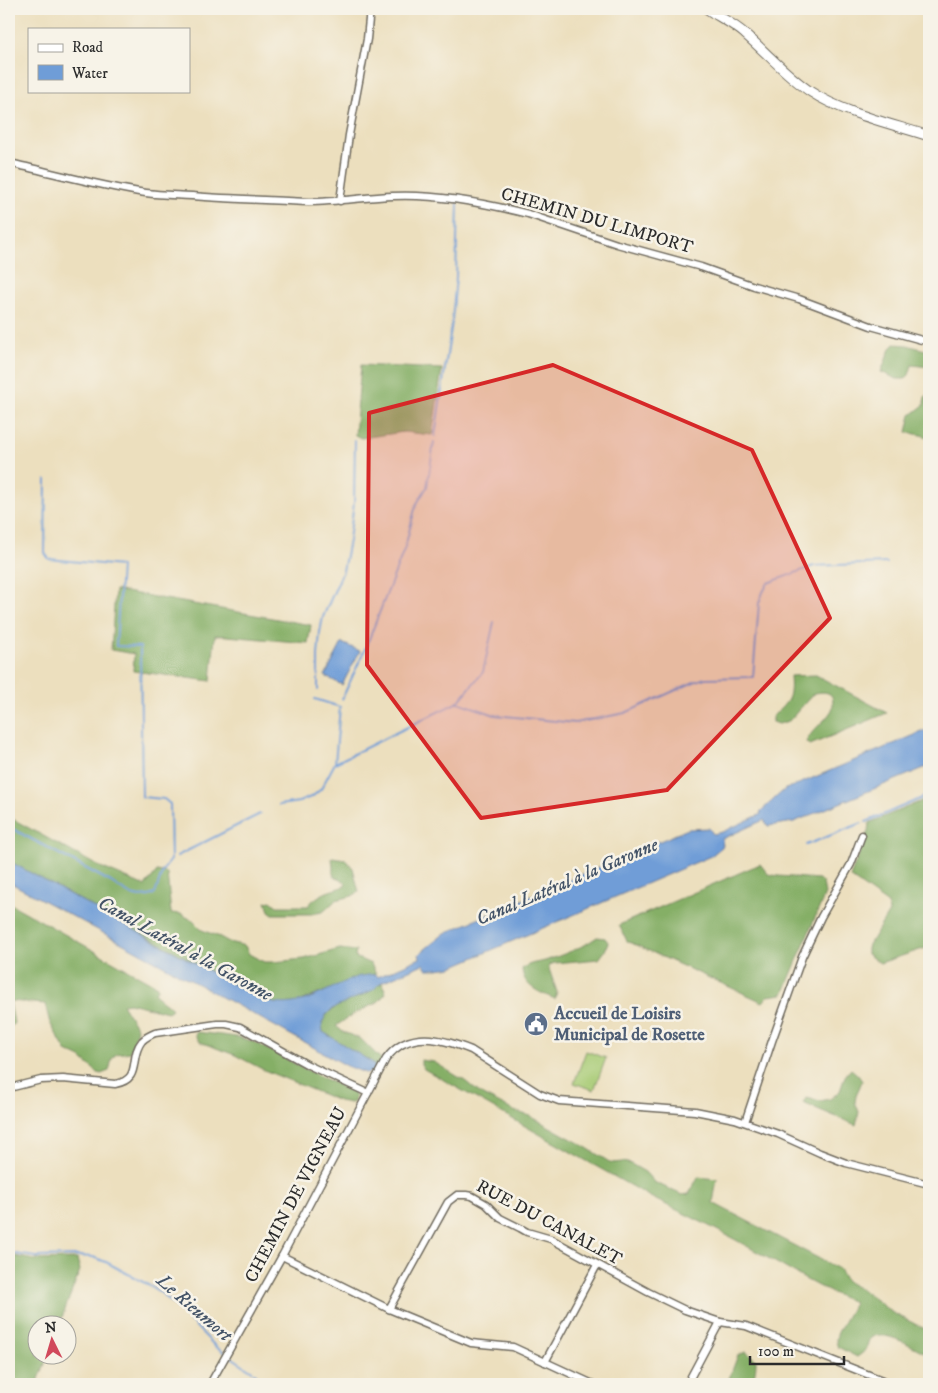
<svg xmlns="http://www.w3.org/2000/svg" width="938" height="1393" viewBox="0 0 938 1393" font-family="'IM FELL DW Pica',serif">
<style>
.green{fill:#a7cb74;stroke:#697b50}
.forest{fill:#85af66;stroke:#586d48}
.water{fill:#6f9dd7;stroke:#4d6481}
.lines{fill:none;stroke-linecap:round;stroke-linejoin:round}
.stream{stroke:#6f9dd7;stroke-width:2}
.street-casing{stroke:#6f6a5e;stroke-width:9}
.secondary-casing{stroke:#6f6a5e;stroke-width:11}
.street{stroke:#fff;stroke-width:6}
.secondary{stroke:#fff;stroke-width:9}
.marked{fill:#d62828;fill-opacity:0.2;stroke:#d62828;stroke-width:4;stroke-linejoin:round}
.labels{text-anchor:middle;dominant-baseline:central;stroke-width:5;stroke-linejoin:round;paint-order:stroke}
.street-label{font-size:18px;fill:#2b2b2b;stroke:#f7f3e8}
.service-label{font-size:18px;font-weight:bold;fill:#4e5e75;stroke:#f7f3e8;text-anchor:start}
.water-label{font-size:19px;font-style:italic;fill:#435367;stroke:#f7f3e8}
</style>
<rect width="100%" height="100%" fill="#f7f3e8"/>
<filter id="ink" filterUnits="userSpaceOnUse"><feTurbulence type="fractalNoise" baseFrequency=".02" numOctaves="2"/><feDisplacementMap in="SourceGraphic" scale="10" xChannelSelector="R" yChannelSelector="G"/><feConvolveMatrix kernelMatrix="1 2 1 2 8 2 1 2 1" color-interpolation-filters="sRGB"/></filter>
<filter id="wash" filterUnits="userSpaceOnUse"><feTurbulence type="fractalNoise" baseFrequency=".0096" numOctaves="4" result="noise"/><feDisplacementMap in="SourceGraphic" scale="20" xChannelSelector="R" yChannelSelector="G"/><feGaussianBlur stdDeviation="1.12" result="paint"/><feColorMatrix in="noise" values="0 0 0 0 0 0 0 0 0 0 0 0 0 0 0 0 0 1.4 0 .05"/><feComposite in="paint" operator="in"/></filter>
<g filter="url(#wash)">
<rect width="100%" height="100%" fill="#ecdfbe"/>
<!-- green -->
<polygon class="green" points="586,1051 606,1058 594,1090 574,1083"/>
<!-- forest -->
<g class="forest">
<polygon points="895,344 907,345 929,351 929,367 912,365 909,375 905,379 897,379 881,372 890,349"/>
<polygon points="361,365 442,369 432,435 404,432 361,438 355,435"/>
<polygon points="929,394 929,439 925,436 907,432 911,415 924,405 925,397"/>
<polygon points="115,590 311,625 308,643 215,635 211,681 133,671 134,654 111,650"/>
<path d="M816 675 887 713 810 745 806 742C812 729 825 722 832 710 833 707 833 704 833 702 833 690 822 692 814 693L789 721 779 724 772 722V717C788 701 792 700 790 676Z"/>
<polygon points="929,798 929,947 880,963 867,954 867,948 889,912 888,904 850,877 868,831 869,823"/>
<polygon points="9,817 96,865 145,886 157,871 167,873 171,913 181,914 192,920 202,930 220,937 229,942 245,946 249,954 264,962 273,962 304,959 340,949 356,951 355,957 371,964 376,974 360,977 296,1003 282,1004 267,1002 9,861"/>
<path d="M332 858 346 860 353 868 359 892 352 896 336 900 323 912 311 914H273L269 911 266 902 271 901 277 906H308C312 900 320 895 327 892 334 889 341 889 346 884L344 881 334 877Z"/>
<polygon points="760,864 768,874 778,876 819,879 823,883 825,894 783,994 768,996 763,1002 627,941 619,925"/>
<path d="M9 903 157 986 158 989 155 992C158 1000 167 1002 172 1009L168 1012 129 1003 122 1004 137 1028 135 1038 130 1052 116 1054 112 1059 109 1071 101 1074 98 1073 81 1058 66 1051 50 1023 45 1004 10 1001 14 1023 9 1030Z"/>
<path d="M597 937 605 938 608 942 605 951 599 959 555 963 549 965V969L557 992 555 999C541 993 523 987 522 969 529 963 536 963 545 961 562 955 582 948 597 937Z"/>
<path d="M382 982 386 993 378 1002 352 1015 336 1026 343 1032 361 1039 382 1060 377 1068 373 1065V1063L323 1032C314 1008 359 999 373 989 376 987 379 984 382 982Z"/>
<polygon points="197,1032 237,1037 252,1041 305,1069 352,1092 355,1097 354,1102 350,1103 339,1101 264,1070 235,1055 200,1042 195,1035"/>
<path d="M421 1060 434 1062 465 1081 481 1094 514 1111 530 1116 579 1143 611 1163 623 1162 631 1164 645 1172 654 1182 682 1195 689 1194 698 1177 717 1179 713 1203 839 1269 846 1281 871 1296 891 1312 929 1331V1355C918 1349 882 1328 871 1338 867 1341 868 1346 866 1349 864 1352 860 1355 857 1357L838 1347C837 1346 836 1341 836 1339 836 1332 851 1312 854 1302 821 1290 791 1271 761 1254 726 1234 690 1216 654 1199L424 1069 421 1064Z"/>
<polygon points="851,1069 858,1075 862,1081 856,1096 855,1102 859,1112 856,1125 803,1103 806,1098 820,1101 830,1099 840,1091 845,1076"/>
<polygon points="9,1255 34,1260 77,1259 80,1270 59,1325 38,1326 38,1356 48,1356 37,1384 9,1384"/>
<path d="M746 1352 756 1360C756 1369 755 1376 750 1384H727L738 1355Z"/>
</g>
<!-- water -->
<g class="water">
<polygon points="342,643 360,651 342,685 325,676"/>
<path d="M929 729V766L794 822 768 826 764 820 722 839 723 846 711 856 452 967 437 969H427L423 964 380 983 373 990 332 1009 326 1015 322 1023 323 1032 373 1063V1065L377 1068 373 1074 369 1072 368 1074 349 1067 229 1001 9 882V861L258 998C297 1016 325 987 360 976 365 975 371 975 376 974L378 977 420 958 419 954 445 933 688 829 709 828 713 834 722 832 761 814 760 812 784 790Z"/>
</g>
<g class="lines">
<!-- stream -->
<g class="stream">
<polyline points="435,436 452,321 456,277 458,204"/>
<polyline points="318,690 318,655 320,632 323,617 343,571 349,540 354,503 355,441"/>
<polyline points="315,699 340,707 335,763"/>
<polyline points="342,699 366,647 405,547 416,505 427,487 434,442"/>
<polyline points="458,702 483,672 494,622"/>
<polyline points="279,805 299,802 313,796 321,789 335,763 458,702 495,715 575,723 625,713 694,682 705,678 753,677 759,603 763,592 768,583 814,566 887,563"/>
<polyline points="866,822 929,795"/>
<path d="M9 827 111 882C126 892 136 902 155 894L163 870 171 860 170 804 164 799 142 797 140 647 116 646 121 566 49 559 45 553 46 480"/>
<polyline points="806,845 862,823"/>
<polyline points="177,856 260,814"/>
<polyline points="9,1253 36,1257 78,1256 93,1257 106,1262 143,1282 160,1292 177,1307 216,1347 251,1370 268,1384"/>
</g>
</g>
</g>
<g filter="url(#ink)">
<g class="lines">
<!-- street casing -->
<g class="street-casing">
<g id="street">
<path d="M9 163C54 173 100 186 146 193 161 195 177 195 192 196 231 199 270 200 309 202 338 202 365 197 393 196 438 194 485 203 528 214L617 244 701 267 754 286 799 299 871 326 929 342"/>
<polyline points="340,201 349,135 367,39 370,9"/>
<path d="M9 1088 41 1080 63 1079 115 1084C143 1079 128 1058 142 1041 146 1037 150 1035 155 1033L217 1024H226L240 1027 308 1065 368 1093"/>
<polyline points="745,1122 772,1041 802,957 821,917 851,864 862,835"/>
<polyline points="282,1256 389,1309 471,1343 513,1347 593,1384"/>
<polyline points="389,1309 448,1202 457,1195 466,1195 472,1196 486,1204 500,1218 520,1228 527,1232 551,1239 648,1292 685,1310 720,1322 746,1326 892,1384"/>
<polyline points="545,1362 597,1265"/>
<path d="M210 1384 282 1256 386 1059C408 1029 441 1038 471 1050L540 1094 559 1101 695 1111 735 1119 778 1134 820 1153 846 1163 929 1184"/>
<polyline points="687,1384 720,1322"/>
</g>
</g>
<!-- secondary casing -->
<g class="secondary-casing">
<path id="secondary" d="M707 9C719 17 734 24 745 34 767 53 787 76 811 92 843 113 892 124 929 136"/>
</g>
<!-- street -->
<use href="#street" class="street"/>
<!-- secondary -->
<use href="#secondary" class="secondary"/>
</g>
</g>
<!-- marked area -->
<path class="marked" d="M553 365 752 450 830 618 667 790 481 818 367 665 369 413Z"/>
<!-- icons -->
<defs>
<g id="civic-disc" transform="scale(1.25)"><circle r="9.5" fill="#5c6f8a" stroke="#f7f3e8"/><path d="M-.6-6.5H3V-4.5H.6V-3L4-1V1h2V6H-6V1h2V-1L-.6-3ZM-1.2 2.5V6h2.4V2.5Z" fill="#fff"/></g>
</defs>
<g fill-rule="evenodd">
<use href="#civic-disc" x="536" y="1024"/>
</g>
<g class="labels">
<!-- street labels -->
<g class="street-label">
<text transform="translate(597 221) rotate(16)">CHEMIN DU LIMPORT</text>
<text transform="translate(296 1195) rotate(-62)">CHEMIN DE VIGNEAU</text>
<text transform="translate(549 1223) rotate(28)">RUE DU CANALET</text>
</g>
<!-- service labels -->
<g class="service-label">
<text x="554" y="1014">Accueil de Loisirs<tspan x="554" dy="21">Municipal de Rosette</tspan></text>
</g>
<!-- water labels -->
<g class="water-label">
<text transform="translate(567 882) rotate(-23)">Canal Latéral à la Garonne</text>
<text transform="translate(185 949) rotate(29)">Canal Latéral à la Garonne</text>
<text transform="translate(194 1308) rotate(41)">Le Rieumort</text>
</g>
</g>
<!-- margin -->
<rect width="938" height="1393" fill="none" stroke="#f7f3e8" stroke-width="30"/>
<!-- legend -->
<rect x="28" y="28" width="162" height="65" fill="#f7f3e8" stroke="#a5a39c"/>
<rect x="38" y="44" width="25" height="8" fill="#ffffff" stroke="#a5a39c"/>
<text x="72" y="52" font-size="15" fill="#2b2b2b">Road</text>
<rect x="38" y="65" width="25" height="15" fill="#6f9dd7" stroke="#a5a39c"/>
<text x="72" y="78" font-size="15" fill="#2b2b2b">Water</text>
<!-- north arrow -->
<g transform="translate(52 1340) rotate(355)"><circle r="24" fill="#f7f3e8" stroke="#a5a39c"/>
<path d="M0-4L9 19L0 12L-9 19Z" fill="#d1495b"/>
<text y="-8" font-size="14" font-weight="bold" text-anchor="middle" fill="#2b2b2b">N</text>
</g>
<!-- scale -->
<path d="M750 1356v8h94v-8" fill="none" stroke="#2b2b2b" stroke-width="2.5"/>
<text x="758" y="1356" font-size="15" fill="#2b2b2b" stroke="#f7f3e8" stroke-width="4" paint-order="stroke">100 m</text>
</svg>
